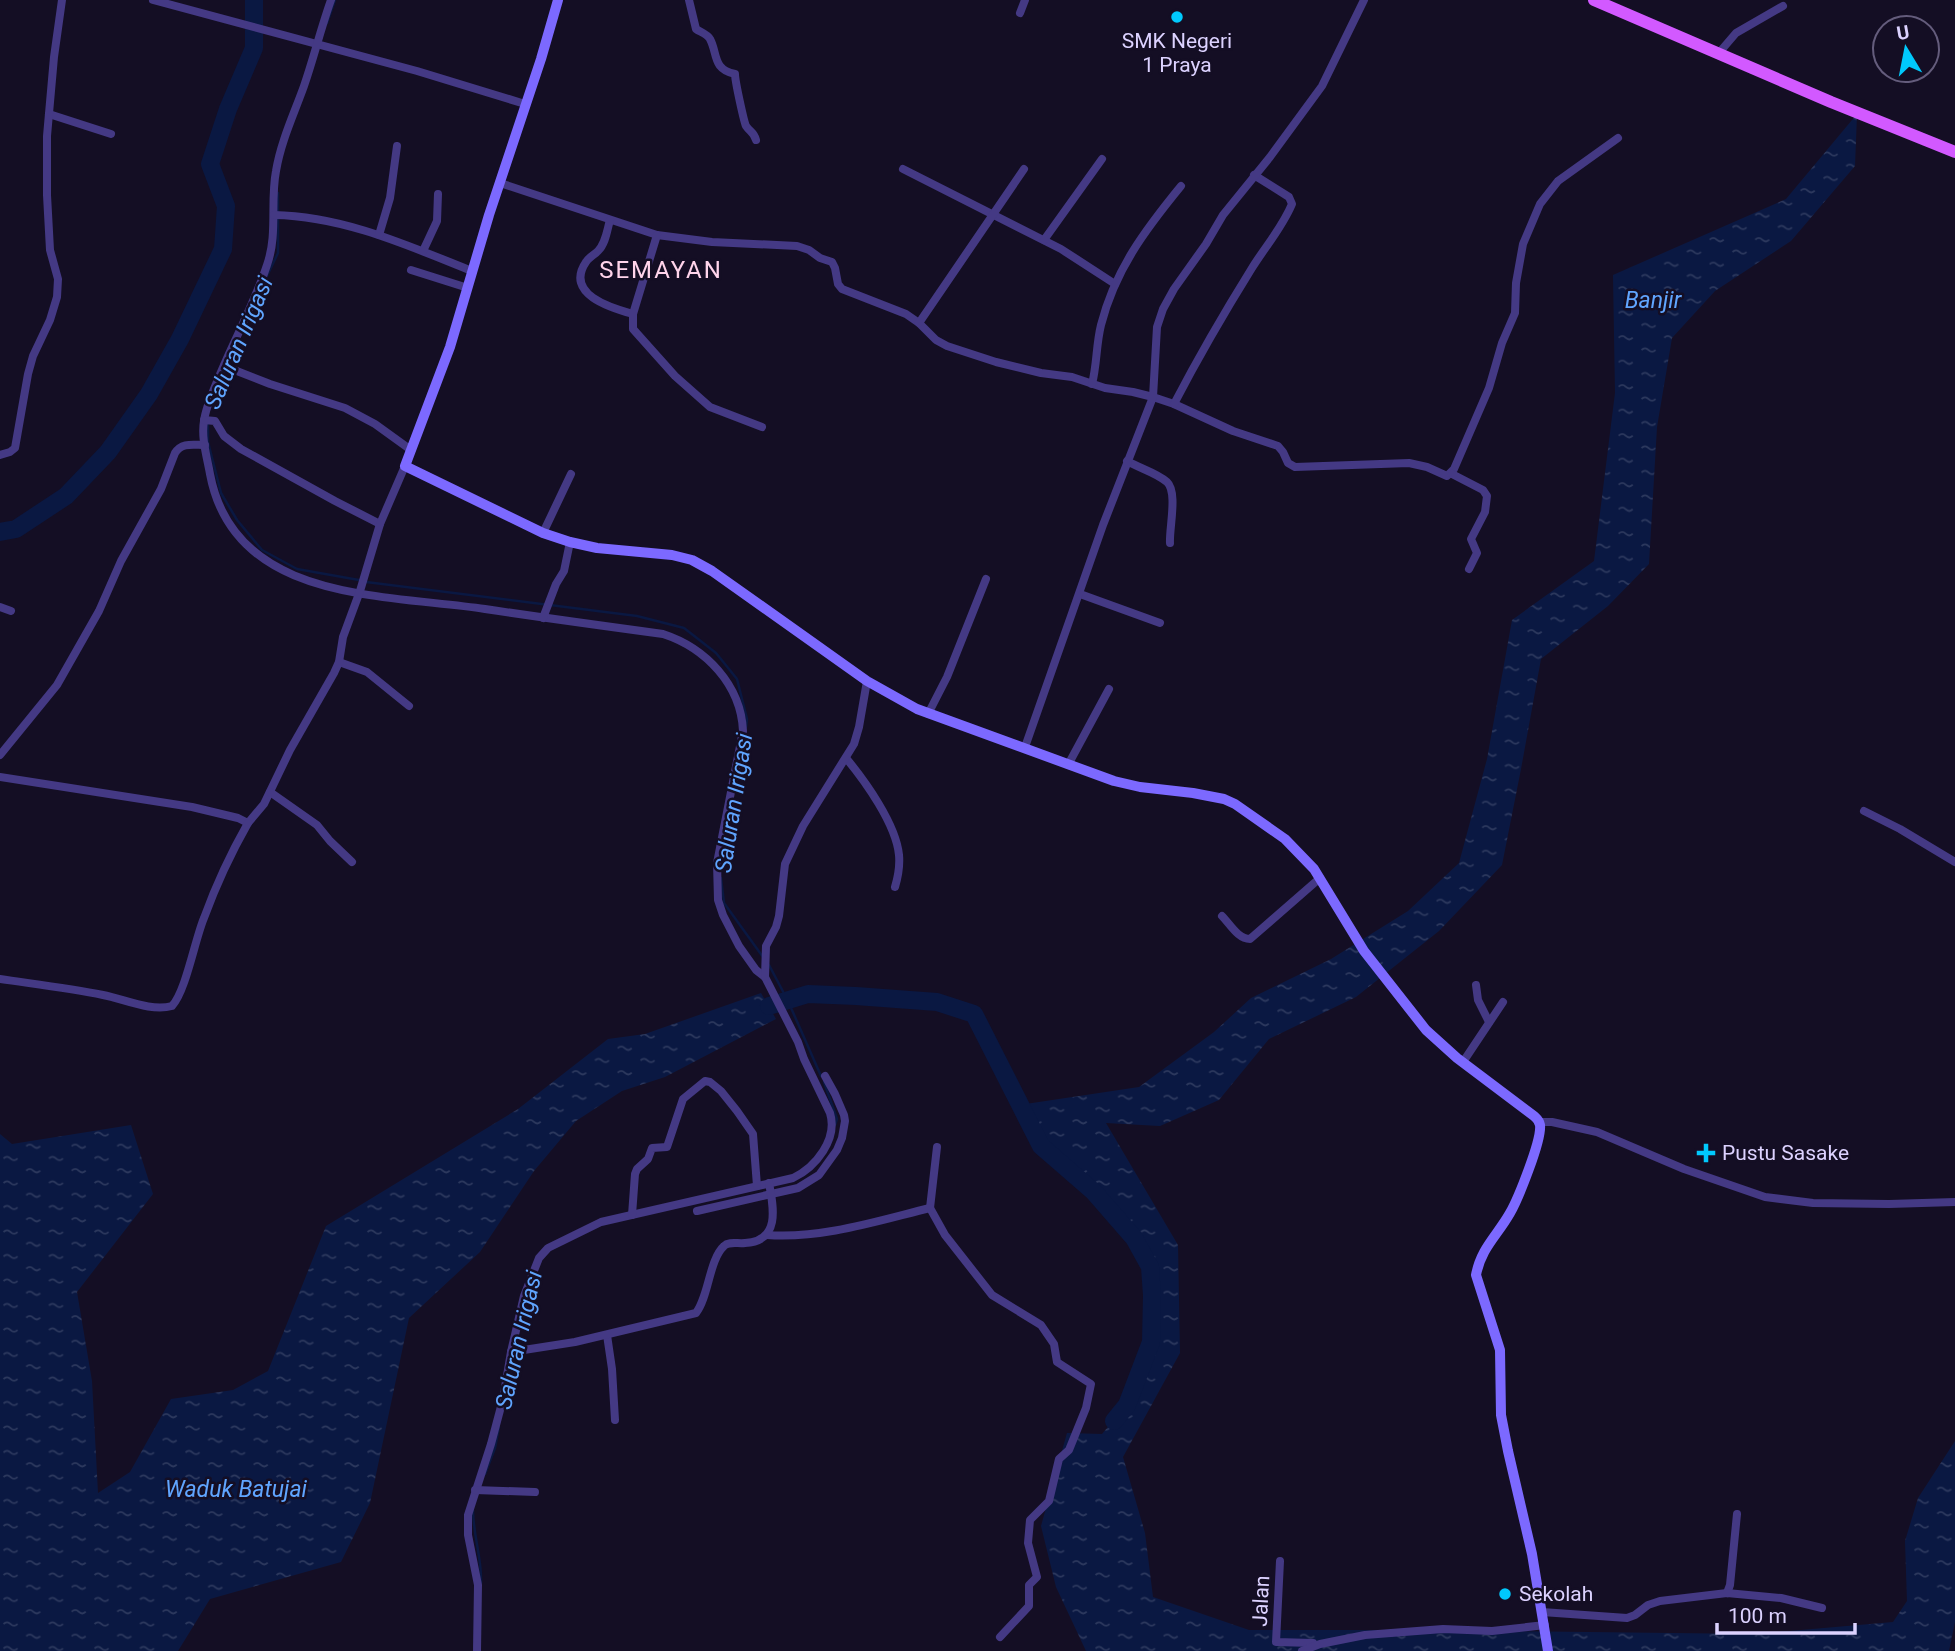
<svg xmlns="http://www.w3.org/2000/svg" width="1955" height="1651" viewBox="0 0 1955 1651" font-family="Roboto,sans-serif">
<style>
.water{fill:url(#water-ripples)}
.lines{fill:none;stroke-linecap:round;stroke-linejoin:round}
.stream{stroke:#0a1842;stroke-width:2.5}
.river{stroke:#0a1842;stroke-width:18}
.street{stroke:#443984;stroke-width:8}
.secondary{stroke:#7c69ff;stroke-width:10}
.primary{stroke:#d259ff;stroke-width:12}
.poi-dot{fill:#00c9fd;stroke:#140e24;stroke-width:2.5}
.labels{text-anchor:middle;dominant-baseline:central;stroke-width:5;stroke-linejoin:round;paint-order:stroke}
.poi-label{font-size:21px;fill:#dcd2ff;stroke:#140e24;text-anchor:start}
.street-label{font-size:21px;fill:#dcd2ff;stroke:#140e24}
.water-label{font-size:23px;font-style:italic;fill:#60a5ff;stroke:#140e24}
.quarter-label{font-size:24px;letter-spacing:2px;fill:#ffd4eb;stroke:#140e24}
</style>
<defs>
<pattern id="water-ripples" width="26" height="14" patternUnits="userSpaceOnUse" patternTransform="scale(1.75)"><rect width="26" height="14" fill="#0a1842"/><path d="M2 4q2-2 4 0t4 0M15 11q2-2 4 0t4 0" fill="none" stroke="#2d395e"/></pattern>
</defs>
<rect width="100%" height="100%" fill="#140e24"/>
<!-- water -->
<g class="water">
<polygon points="1857,114 1855,166 1791,241 1715,291 1672,338 1657,427 1649,564 1608,606 1541,659 1521,769 1502,865 1439,931 1356,997 1269,1039 1219,1100 1160,1126 1106,1123 1178,1245 1180,1353 1123,1457 1145,1533 1153,1597 1249,1630 1430,1630 1755,1634 1893,1622 1907,1601 1905,1541 1918,1498 1955,1441 1955,1622 1949,1651 1086,1651 1056,1587 1041,1526 1067,1433 1102,1434 1127,1404 1151,1342 1152,1295 1150,1267 1134,1238 1094,1192 1041,1146 1019,1105 1139,1087 1214,1032 1251,998 1331,959 1408,911 1459,863 1487,759 1512,620 1594,561 1615,393 1613,275 1786,199"/>
<polygon points="761,993 776,1019 665,1077 622,1091 576,1121 534,1171 480,1252 409,1318 370,1503 341,1562 210,1599 178,1651 0,1651 0,1134 12,1144 131,1125 153,1194 77,1292 92,1381 98,1493 130,1472 171,1399 233,1390 268,1371 326,1226 518,1109 608,1039 645,1034"/>
</g>
<g class="lines">
<!-- stream -->
<g class="stream">
<polyline points="327,23 335,0"/>
<polyline points="266,278 278,253 278,193"/>
<polyline points="208,423 208,442 221,493 237,520 262,550 297,569 359,580"/>
<polyline points="366,582 637,616 684,628 716,653 737,679 747,719 746,727"/>
<polyline points="738,775 744,744"/>
<polyline points="721,868 727,830"/>
<polyline points="721,878 724,903 763,957"/>
<polyline points="769,965 788,1001 821,1076"/>
<polyline points="824,1082 837,1119 835,1125"/>
<polyline points="485,1474 495,1448 499,1427"/>
<path d="M473 1510C473 1535 482 1558 481 1583"/>
</g>
<!-- river -->
<g class="river">
<polyline points="0,532 16,529 66,496 108,452 149,394 180,339 223,249 226,206 210,164 228,109 254,48 254,0"/>
<polyline points="769,1006 808,994 856,996 937,1002 974,1014 1041,1146 1094,1192 1134,1238 1150,1267 1152,1295 1151,1342 1127,1405 1114,1421"/>
</g>
<!-- street -->
<g class="street">
<polyline points="153,0 417,71 525,104"/>
<path d="M331 0C321 28 314 57 304 86 294 114 281 141 276 171 270 202 278 234 267 265 255 302 236 336 221 372 215 387 206 405 204 421 201 438 207 457 210 474 234 603 386 594 485 609 545 618 604 626 663 634 706 648 741 685 743 731L717 863 718 900 723 915 739 946 756 970 765 977 798 1042 804 1059 830 1113C838 1139 816 1167 793 1178L601 1222 548 1248 539 1258 524 1296 511 1352 503 1399 491 1444 468 1515V1535L478 1585 477 1651"/>
<path d="M689 0 696 29C700 32 707 34 710 39 718 54 712 69 735 74 735 81 744 122 746 126 750 132 754 132 756 140"/>
<polyline points="1020,13 1025,0"/>
<polyline points="1718,54 1736,33 1783,6"/>
<polyline points="49,114 111,134"/>
<polyline points="903,169 1061,249 1115,284"/>
<polyline points="500,183 657,235 712,242 797,246 809,250 820,258 832,262 835,268 838,284 842,289 906,314 919,323 936,340 947,346 996,362 1041,373 1072,377 1105,388 1133,392 1153,397 1174,404 1233,431 1278,446 1283,452 1288,463 1295,467 1409,463 1427,467 1447,476 1454,469 1489,388 1502,343 1515,313 1516,283 1523,244 1540,204 1558,181 1618,138"/>
<path d="M274 215C343 216 409 246 472 271"/>
<path d="M610 220C607 230 606 243 598 251 594 255 589 257 586 262 564 294 611 308 633 314"/>
<polyline points="379,235 390,198 397,146"/>
<polyline points="657,235 633,314 633,329 675,376 710,407 762,427"/>
<polyline points="1044,240 1102,159"/>
<polyline points="423,251 437,221 438,194"/>
<polyline points="411,270 468,288"/>
<polyline points="919,323 1024,169"/>
<polyline points="224,366 270,384 345,408 375,424 411,450"/>
<path d="M1092 384C1097 365 1096 345 1101 325 1115 270 1145 230 1181 186"/>
<path d="M1174 404C1198 358 1224 313 1252 268 1265 247 1282 228 1292 204L1289 197 1254 175"/>
<polyline points="204,420 215,421 224,436 241,449 335,501 380,524"/>
<polyline points="0,455 10,452 15,448 28,374 33,356 50,320 57,297 58,279 50,250 47,195 47,136 54,57 62,0"/>
<path d="M1127 461C1139 468 1157 473 1167 482 1178 492 1169 529 1170 543"/>
<polyline points="1452,474 1483,490 1487,496 1485,512 1471,539 1477,553 1469,569"/>
<polyline points="543,533 571,474"/>
<polyline points="1080,594 1160,623"/>
<polyline points="0,607 11,611"/>
<polyline points="543,618 556,584 564,571 570,542"/>
<polyline points="339,662 367,672 409,706"/>
<polyline points="928,714 947,677 986,579"/>
<polyline points="1025,747 1103,525 1153,397 1157,327 1163,309 1174,289 1206,244 1223,215 1270,157 1322,86 1364,0"/>
<path d="M0 755 57 685 99 611 121 561 161 489 175 453C182 442 193 445 205 445"/>
<path d="M846 758C865 781 896 824 899 855 900 866 898 877 895 887"/>
<polyline points="1068,765 1109,689"/>
<polyline points="0,777 192,807 238,818 248,823 264,804 290,750 334,673 339,662 343,637 360,591 380,524 405,466"/>
<polyline points="270,792 317,825 330,841 352,862"/>
<polyline points="1864,811 1900,829 1955,862"/>
<path d="M1222 916C1230 924 1238 939 1250 939L1320 878"/>
<polyline points="765,977 766,946 776,927 779,916 785,864 803,826 854,744 859,727 867,681"/>
<path d="M0 979C34 984 69 988 103 995 124 999 151 1012 172 1006 186 991 195 939 204 918 216 885 231 853 248 823"/>
<polyline points="1476,985 1478,1000 1489,1022"/>
<polyline points="1463,1062 1503,1002"/>
<polyline points="1539,1122 1552,1122 1597,1132 1684,1169 1765,1197 1813,1203 1889,1204 1955,1202"/>
<polyline points="930,1208 937,1147"/>
<polyline points="697,1211 798,1188 819,1175 837,1150 842,1138 845,1121 844,1115 835,1094 825,1076"/>
<polyline points="632,1215 635,1174 637,1169 648,1159 652,1148 667,1147 683,1099 705,1081 710,1082 721,1091 737,1111 753,1134 757,1186"/>
<path d="M767 1235C822 1239 877 1221 930 1208L945 1235 992 1295 1041 1325 1054 1344 1057 1362 1091 1384 1086 1408 1069 1450 1059 1459 1049 1501 1030 1520 1028 1543 1037 1577 1029 1585V1606L1000 1637"/>
<polyline points="607,1335 612,1369 615,1420"/>
<path d="M511 1352 575 1342 696 1313C709 1296 709 1260 724 1246 729 1241 738 1244 745 1243 780 1241 774 1209 769 1183"/>
<polyline points="475,1490 535,1492"/>
<polyline points="1280,1561 1276,1642 1313,1643"/>
<polyline points="1727,1593 1730,1585 1737,1514"/>
<polyline points="1542,1612 1627,1618 1635,1615 1648,1605 1660,1601 1727,1593 1781,1598 1822,1608"/>
<polyline points="1302,1651 1320,1644 1365,1635 1443,1629 1492,1631 1545,1625"/>
</g>
<!-- secondary -->
<path class="secondary" d="M558 0 541 59 489 215 450 347 405 466 543 533 570 542 597 548 672 555 692 560 712 571 867 681 917 709 1114 781 1140 787 1193 793 1224 799 1235 804 1285 839 1314 869 1364 951 1426 1030 1457 1058 1534 1116C1537 1119 1539 1120 1540 1125 1542 1140 1518 1199 1510 1213 1497 1236 1481 1248 1476 1275L1500 1350 1501 1415 1508 1451 1532 1554 1548 1651"/>
<!-- primary -->
<polyline class="primary" points="1594,0 1831,102 1955,152"/>
</g>
<!-- markers -->
<g class="poi-dot">
<circle cx="1177" cy="17" r="7"/>
<path d="M1702.5 1142.5h7v7h7v7h-7v7h-7v-7h-7v-7h7z"/>
<circle cx="1505" cy="1594" r="7"/>
</g>
<g class="labels">
<!-- poi labels -->
<g class="poi-label">
<text x="1177" y="41" text-anchor="middle">SMK Negeri<tspan x="1177" dy="24">1 Praya</tspan></text>
<text x="1722" y="1153">Pustu Sasake</text>
<text x="1519" y="1594">Sekolah</text>
</g>
<!-- street labels -->
<g class="street-label">
<text transform="translate(1261 1601) rotate(-87)">Jalan</text>
</g>
<!-- water labels -->
<g class="water-label">
<text x="1653" y="300">Banjir</text>
<text transform="translate(239 343) rotate(-67)">Saluran Irigasi</text>
<text transform="translate(734 803) rotate(-81)">Saluran Irigasi</text>
<text transform="translate(519 1340) rotate(-77)">Saluran Irigasi</text>
<text x="236" y="1489">Waduk Batujai</text>
</g>
<!-- quarter labels -->
<g class="quarter-label">
<text x="661" y="270">SEMAYAN</text>
</g>
</g>
<!-- north arrow -->
<g transform="translate(1906 49) rotate(350)"><circle r="33" fill="#140e24" stroke="#645c7c" stroke-width="2"/>
<path d="M0-5L12 26L0 18L-12 26Z" fill="#00c9fd"/>
<text y="-10" font-size="19" font-weight="bold" text-anchor="middle" fill="#dcd2ff">U</text>
</g>
<!-- scale -->
<path d="M1717 1623v10h138v-10" fill="none" stroke="#dcd2ff" stroke-width="3.5"/>
<text x="1728" y="1623" font-size="21" fill="#dcd2ff" stroke="#140e24" stroke-width="5" paint-order="stroke">100 m</text>
</svg>
